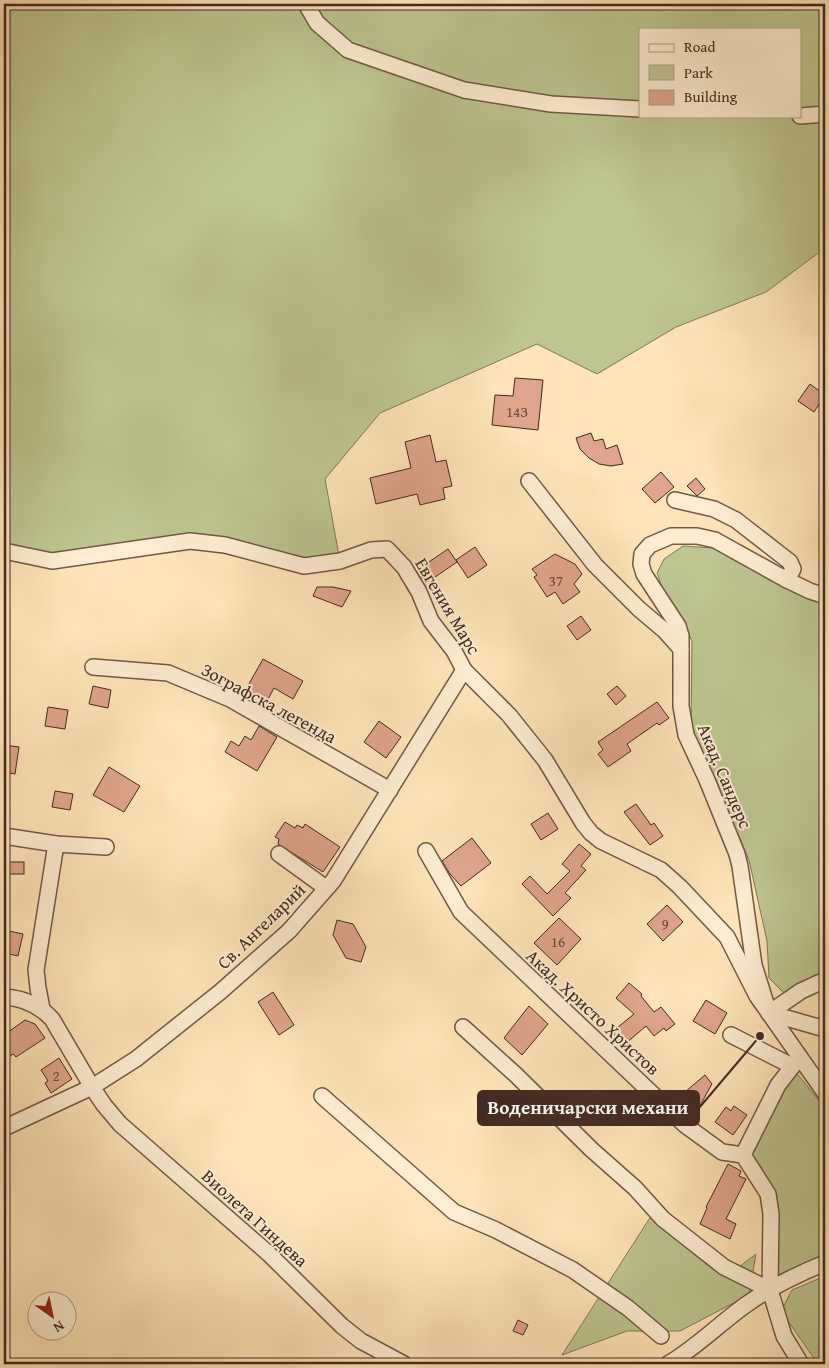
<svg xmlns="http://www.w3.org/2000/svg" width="829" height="1368" viewBox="0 0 829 1368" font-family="'Gentium Book Plus',serif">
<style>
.green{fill:#bec590;stroke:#807858;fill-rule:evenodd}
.building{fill:#dfa48c;stroke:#422a21}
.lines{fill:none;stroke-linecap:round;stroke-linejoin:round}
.minor-casing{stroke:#715847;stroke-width:18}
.minor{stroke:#feedd1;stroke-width:15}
.labels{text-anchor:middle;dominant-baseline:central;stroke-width:4;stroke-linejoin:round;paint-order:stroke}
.number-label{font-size:15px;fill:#69483c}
.street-label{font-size:18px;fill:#422a21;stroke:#feedd1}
.leader{fill:none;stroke:#422a21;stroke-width:2}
.callout-dot{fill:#422a21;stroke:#feedd1;stroke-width:2}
.callout{fill:#422a21;stroke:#422a21;stroke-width:2}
.callout-label{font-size:19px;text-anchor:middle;font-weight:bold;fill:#fff}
</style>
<rect width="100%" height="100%" fill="#fee4b8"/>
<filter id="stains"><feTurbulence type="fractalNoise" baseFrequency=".004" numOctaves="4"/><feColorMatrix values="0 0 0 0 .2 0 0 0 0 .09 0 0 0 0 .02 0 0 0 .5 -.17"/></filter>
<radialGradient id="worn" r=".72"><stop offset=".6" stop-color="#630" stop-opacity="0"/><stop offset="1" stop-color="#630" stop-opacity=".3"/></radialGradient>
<!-- green -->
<g class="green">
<path d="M4 4H825V248L766 292 676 327 597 374 537 344 380 413 325 479 340 561 304 566 225 545 88 556 4 551ZM640 29H800V116H640Z"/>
<polygon points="683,546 714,548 800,594 825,604 825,972 784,993 769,978 767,941 749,860 691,727 692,641 681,617 663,590 657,573 664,559"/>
<polygon points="795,1071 825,1108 825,1258 774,1278 777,1220 742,1157 777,1089"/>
<polygon points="653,1213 714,1259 739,1267 756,1254 749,1295 680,1331 627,1331 562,1355"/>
<polygon points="825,1276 825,1364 818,1364 781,1311 792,1290"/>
</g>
<!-- building -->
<g class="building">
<polygon points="515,378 543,380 538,430 492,425 495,395 513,396"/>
<polygon points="810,384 825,395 814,412 798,401"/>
<polygon points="591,433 594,441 603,439 606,449 617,445 623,464 611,466 599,464 589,458 580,449 576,438"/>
<polygon points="430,435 436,462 446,460 452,486 443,488 445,499 420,505 417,494 376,504 370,478 411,468 405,442"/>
<polygon points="661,472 674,487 655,503 642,489"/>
<polygon points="696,478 705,489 697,496 687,486"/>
<polygon points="475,547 487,565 468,578 456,560"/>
<polygon points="448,549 457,562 425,584 417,570"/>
<polygon points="555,554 575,564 582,574 574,584 580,592 563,604 555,592 547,597 534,577 537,575 532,569"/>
<polygon points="317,587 333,587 351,591 342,607 313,596"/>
<polygon points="581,616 591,630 577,640 567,626"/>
<polygon points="263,659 303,681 293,699 274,688 267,701 246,689"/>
<polygon points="93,686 111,690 108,708 89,704"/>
<polygon points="617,686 626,696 616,705 607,694"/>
<polygon points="657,702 669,718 659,725 657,723 627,744 631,751 608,767 598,754 603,750 598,742"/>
<polygon points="48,707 68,710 65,729 45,726"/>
<polygon points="379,721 401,737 386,758 364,742"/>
<polygon points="259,726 277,737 257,771 225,752 231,741 239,746 245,736 251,740"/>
<polygon points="4,745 19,747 15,774 4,772"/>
<polygon points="109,767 140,786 124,812 93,795"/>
<polygon points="55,791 73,794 70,810 52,807"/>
<polygon points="636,804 651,825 654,823 663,836 650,845 624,812"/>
<polygon points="548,813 558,829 541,840 531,824"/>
<polygon points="285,822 295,828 297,825 303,828 305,824 340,847 323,872 278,844 279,839 275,837"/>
<polygon points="472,838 491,863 461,886 450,874 442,861"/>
<polygon points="579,844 591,854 581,866 586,870 565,893 571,898 553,916 522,884 530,876 547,894 570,871 562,864"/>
<rect x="7" y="862" width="17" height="12"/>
<polygon points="667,905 683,922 663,941 647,924"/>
<polygon points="559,918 581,939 557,965 534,943"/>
<polygon points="337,920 353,924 366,947 361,962 346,958 333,935"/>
<polygon points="4,930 23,934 18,956 4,953"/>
<polygon points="629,983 642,994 641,996 654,1012 661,1007 675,1024 666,1031 664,1028 654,1036 646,1026 624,1045 612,1032 634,1014 616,998"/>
<polygon points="273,992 294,1025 279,1035 258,1002"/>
<polygon points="706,1000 727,1013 715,1034 693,1021"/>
<polygon points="529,1006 548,1024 522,1055 504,1038"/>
<polygon points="25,1020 35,1024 45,1038 16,1057 13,1054 4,1060 4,1035"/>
<polygon points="59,1058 72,1079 51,1093 45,1083 48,1081 41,1070"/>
<polygon points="705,1075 712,1084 698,1109 690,1110 681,1101 685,1092"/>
<polygon points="734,1106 747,1115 733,1135 715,1122 726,1107 731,1111"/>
<polygon points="728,1164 741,1171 739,1176 746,1179 726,1219 736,1224 730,1239 700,1224 707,1208 706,1207"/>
<polygon points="518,1320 528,1325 523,1335 513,1331"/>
</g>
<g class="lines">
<!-- minor casing -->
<g class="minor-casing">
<g id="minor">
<polyline points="306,4 317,23 348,50 464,90 551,104 640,109"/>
<polyline points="800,116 825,114"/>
<polyline points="529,481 595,565 639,609 665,631 681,649"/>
<polyline points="675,500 714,509 736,520 790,562 793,569 787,580"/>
<polyline points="4,551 52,561 190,541 225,545 304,566 340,561 371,550 387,549 404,567 419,592 431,621 454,651 464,670 509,715 545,760 583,823 591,833 601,841 661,870 680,887 727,937 757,996 769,1013"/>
<polyline points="825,596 810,591 787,580 715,540 697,536 671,536 650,545 642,554 641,564 644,574 678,626 681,636 681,706 686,735 707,780 737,854 740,866 754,965 769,1013 825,1093"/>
<polyline points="93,667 168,673 230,699 390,790"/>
<polyline points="4,836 56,844 106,847"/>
<polyline points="426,851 461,912 685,1125 722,1152 743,1155"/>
<polyline points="279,854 326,888"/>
<path d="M4 997C24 998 39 1005 52 1019L92 1087 104 1105 120 1124 269 1254 342 1326 361 1341 404 1364"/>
<polyline points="42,1009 38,988 36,970 56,844"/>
<polyline points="769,1013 801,991 825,980"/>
<polyline points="769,1013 825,1029"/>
<polyline points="463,1027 516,1075 592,1150 635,1188 663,1219 724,1267 770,1290"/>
<polyline points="731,1035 792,1066"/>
<polyline points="322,1096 454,1212 496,1230 573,1270 628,1308 661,1336"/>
<polyline points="4,1128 92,1087 136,1059 220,992 289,931 333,881 464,670"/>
<polyline points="743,1155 768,1194 771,1214 770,1290 784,1336 801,1364"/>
<polyline points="743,1155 778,1085 799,1058"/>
<path d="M668 1364C697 1347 720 1323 747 1304 771 1287 798 1274 825 1263"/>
</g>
</g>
<!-- minor -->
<use href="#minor" class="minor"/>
</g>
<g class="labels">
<!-- number labels -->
<g class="number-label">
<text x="517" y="411">14З</text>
<text x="556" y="580">37</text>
<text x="665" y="923">9</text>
<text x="558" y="941">16</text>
<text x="56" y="1075">2</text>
</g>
<!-- street labels -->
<g class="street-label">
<text transform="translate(448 606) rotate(59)">Евгения Марс</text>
<text transform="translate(269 703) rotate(28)">Зографска легенда</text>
<text transform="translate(725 776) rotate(67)">Акад. Сандерс</text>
<text transform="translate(261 926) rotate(-44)">Св. Ангеларий</text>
<text transform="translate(593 1012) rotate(43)">Акад. Христо Христов</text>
<text transform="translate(255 1218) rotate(42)">Виолета Гиндева</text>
</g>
</g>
<!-- callouts -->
<path class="leader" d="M760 1036L699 1108"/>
<circle class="callout-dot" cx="760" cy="1036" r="5"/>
<rect class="callout" x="478" y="1091" width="221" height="34" rx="5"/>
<g class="callout-label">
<text x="588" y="1114">Воденичарски механи</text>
</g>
<!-- margin -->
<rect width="829" height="1368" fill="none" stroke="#fee4b8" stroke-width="20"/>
<rect x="5" y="5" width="819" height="1358" fill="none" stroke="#422a21" stroke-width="2.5"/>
<rect x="10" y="10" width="809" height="1348" fill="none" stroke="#422a21"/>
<!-- legend -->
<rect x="639" y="28" width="162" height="90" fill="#feedd1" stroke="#b39f8b"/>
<rect x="649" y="44" width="25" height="8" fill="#feedd1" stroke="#b39f8b"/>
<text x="684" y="52" font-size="15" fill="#422a21">Road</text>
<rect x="649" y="65" width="25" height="15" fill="#bec590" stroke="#b39f8b"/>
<text x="684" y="78" font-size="15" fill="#422a21">Park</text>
<rect x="649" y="90" width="25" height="15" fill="#dfa48c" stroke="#b39f8b"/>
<text x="684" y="102" font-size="15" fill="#422a21">Building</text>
<!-- north arrow -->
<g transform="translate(52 1316) rotate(147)"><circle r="24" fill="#feedd1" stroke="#b39f8b"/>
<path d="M0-4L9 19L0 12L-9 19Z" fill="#8f2418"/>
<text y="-8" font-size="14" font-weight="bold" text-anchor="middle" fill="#422a21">N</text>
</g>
<rect width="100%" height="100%" filter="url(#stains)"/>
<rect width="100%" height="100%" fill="url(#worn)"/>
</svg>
